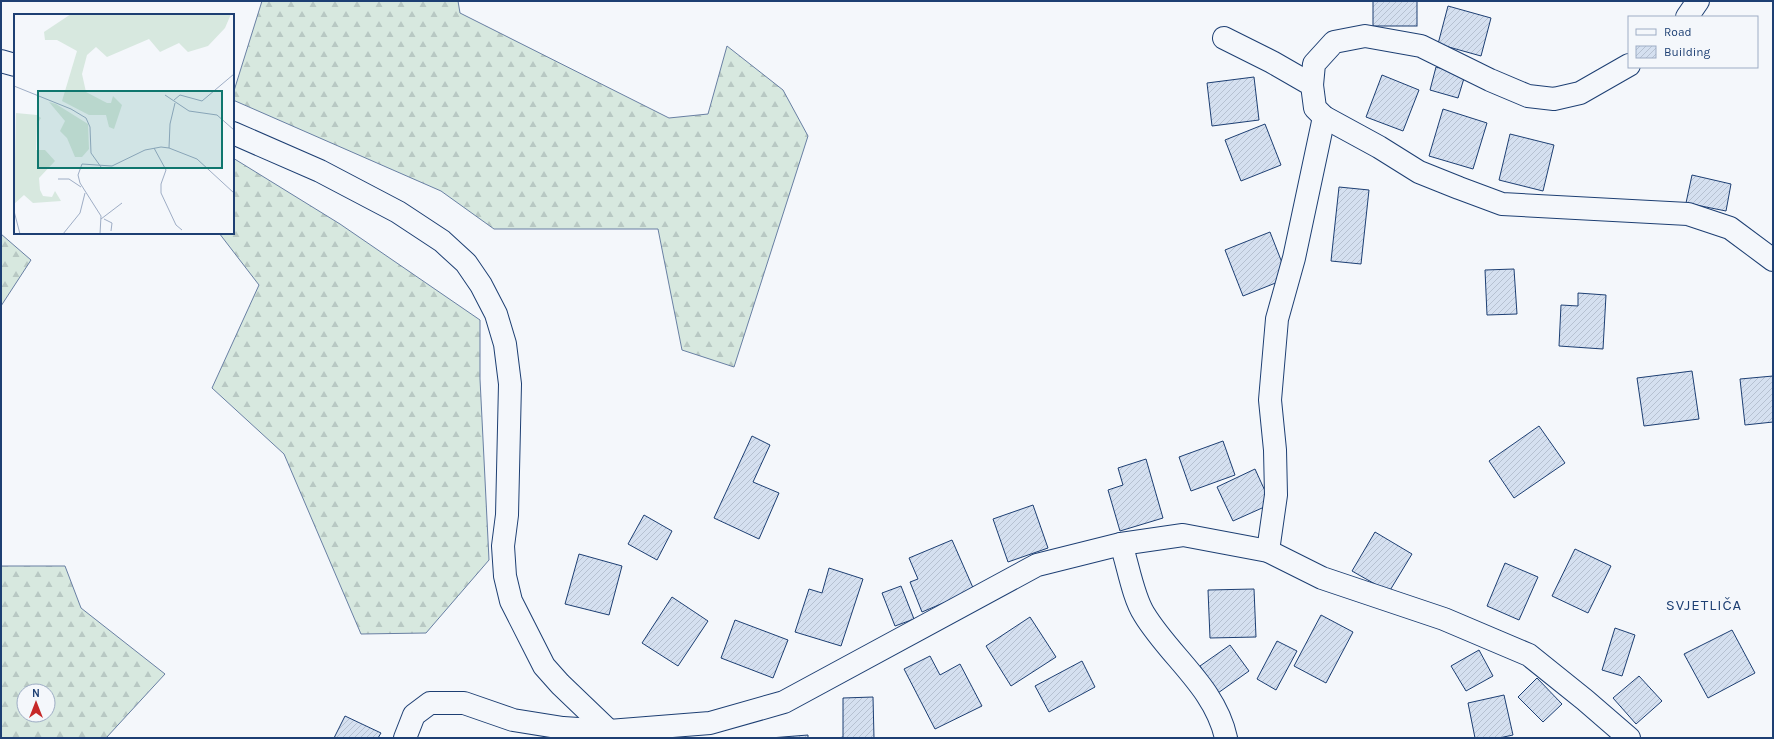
<svg xmlns="http://www.w3.org/2000/svg" width="1774" height="739" viewBox="0 0 1774 739" font-family="Karla,sans-serif">
<style>
.forest{fill:url(#forest-firs);stroke:#687fa3;fill-rule:evenodd}
.building{fill:url(#building-hatch);stroke:#1d3f73}
.lines{fill:none;stroke-linecap:round;stroke-linejoin:round}
.street-casing{stroke:#1d3f73;stroke-width:24}
.street{stroke:#f4f7fb;stroke-width:22}
.labels{text-anchor:middle;dominant-baseline:central;stroke-width:3;stroke-linejoin:round;paint-order:stroke}
.quarter-label{font-size:15px;letter-spacing:1px;fill:#1d3f73;stroke:#f4f7fb}
.inset-road{fill:none;stroke:#9eadc5;stroke-width:1}
.view{fill:#0f766e;fill-opacity:0.15;stroke:#0f766e;stroke-width:2}
.inset-edge{fill:none;stroke:#1d3f73;stroke-width:2}
</style>
<defs>
<pattern id="forest-firs" width="22" height="20" patternUnits="userSpaceOnUse"><rect width="22" height="20" fill="#d7e8df"/><path d="M5 1l3.5 6h-7zM16 11l3.5 6h-7z" fill="#b8c8c3"/></pattern>
<pattern id="building-hatch" width="6" height="6" patternUnits="userSpaceOnUse"><rect width="6" height="6" fill="#d5e0f0"/><path d="M-1 1l2-2M0 6l6-6M5 7l2-2" fill="none" stroke="#b6c1d1"/></pattern>
</defs>
<rect width="100%" height="100%" fill="#f4f7fb"/>
<!-- forest -->
<g class="forest">
<polygon points="262,1 458,1 460,13 669,118 708,114 727,46 783,90 808,136 734,367 682,350 658,229 494,229 441,191 233,100 233,94"/>
<polygon points="233,158 340,224 480,320 480,379 489,560 426,633 361,634 284,454 212,388 259,285 219,233 233,233"/>
<polygon points="1,234 31,260 1,306"/>
<path d="M1 566H65L81 608 165 674 106 738H1ZM24 691H48V715H24Z"/>
</g>
<!-- building -->
<g class="building">
<rect x="1373" y="1" width="44" height="25"/>
<polygon points="1448,6 1491,18 1481,56 1438,44"/>
<polygon points="1436,67 1465,75 1458,98 1430,90"/>
<polygon points="1382,75 1419,90 1403,131 1366,117"/>
<polygon points="1254,77 1259,120 1212,126 1207,83"/>
<polygon points="1443,109 1487,123 1473,169 1429,156"/>
<polygon points="1265,124 1281,165 1241,181 1225,140"/>
<polygon points="1510,134 1554,145 1543,191 1499,180"/>
<polygon points="1692,175 1731,184 1726,211 1686,203"/>
<polygon points="1339,187 1369,190 1361,264 1331,261"/>
<polygon points="1270,232 1288,278 1243,296 1225,250"/>
<polygon points="1514,269 1517,314 1487,315 1485,270"/>
<polygon points="1578,293 1606,295 1603,349 1559,346 1561,305 1578,306"/>
<polygon points="1692,371 1699,419 1644,426 1637,378"/>
<polygon points="1773,376 1773,422 1745,425 1740,379"/>
<polygon points="1539,426 1565,463 1514,498 1489,461"/>
<polygon points="752,436 770,445 753,482 779,493 759,539 714,518"/>
<polygon points="1223,441 1235,475 1191,491 1179,457"/>
<polygon points="1146,459 1163,518 1120,531 1108,490 1123,485 1118,468"/>
<polygon points="1255,469 1271,504 1233,521 1217,487"/>
<polygon points="1033,505 1048,548 1008,562 993,519"/>
<polygon points="644,515 672,531 657,560 628,544"/>
<polygon points="1375,532 1412,554 1389,592 1352,571"/>
<polygon points="952,540 974,590 922,612 910,582 918,579 909,558"/>
<polygon points="1575,549 1611,566 1588,613 1552,596"/>
<polygon points="579,554 622,566 609,615 565,604"/>
<polygon points="1505,563 1538,577 1519,620 1487,606"/>
<polygon points="829,568 863,579 841,646 795,632 809,589 822,593"/>
<polygon points="901,586 914,619 895,626 882,593"/>
<polygon points="1254,589 1256,637 1210,638 1208,590"/>
<polygon points="672,597 708,621 678,666 642,643"/>
<polygon points="1321,615 1353,632 1326,683 1294,666"/>
<polygon points="1030,617 1056,657 1011,686 986,646"/>
<polygon points="735,620 788,640 773,678 721,658"/>
<polygon points="1615,628 1635,635 1622,676 1602,670"/>
<polygon points="1732,630 1755,673 1708,698 1684,654"/>
<polygon points="1277,641 1297,651 1276,690 1257,679"/>
<polygon points="1230,645 1249,671 1218,693 1200,666"/>
<polygon points="1479,650 1493,676 1466,691 1451,666"/>
<polygon points="930,656 940,675 960,664 982,706 935,729 904,669"/>
<polygon points="1082,661 1095,687 1049,712 1035,686"/>
<polygon points="1639,676 1662,701 1636,724 1613,698"/>
<polygon points="1537,678 1562,704 1543,722 1518,697"/>
<polygon points="1504,695 1513,735 1499,738 1475,738 1468,703"/>
<polygon points="873,697 874,738 839,738 843,737 843,698"/>
<polygon points="345,716 381,733 378,738 334,738"/>
<polygon points="808,735 808,738 770,738"/>
</g>
<g class="lines">
<!-- street casing -->
<g class="street-casing">
<g id="street">
<polyline points="1687,17 1698,1"/>
<polyline points="1224,38 1272,62 1312,85 1315,108 1324,117 1379,147 1419,172 1459,188 1502,204 1688,214 1730,228 1773,260"/>
<polyline points="1,61 15,65"/>
<polyline points="1312,85 1314,64 1334,42 1365,36 1421,46 1490,80 1528,96 1554,99 1580,93 1629,65"/>
<polyline points="233,133 320,171 398,212 442,241 466,263 481,285 496,314 505,344 510,384 507,515 503,546 505,576 511,601 544,666 560,684 609,731"/>
<path d="M1121 544C1128 565 1133 597 1144 614 1170 657 1215 687 1226 738"/>
<polyline points="1268,551 1276,495 1275,450 1270,400 1277,319 1294,258 1324,117"/>
<polyline points="405,738 414,715 430,703 464,703 513,720 563,728 609,731 710,723 784,702 1037,565 1121,544 1183,535 1268,551 1322,578 1444,619 1529,655 1585,700 1629,738"/>
</g>
</g>
<!-- street -->
<use href="#street" class="street"/>
</g>
<g class="labels">
<!-- quarter labels -->
<g class="quarter-label">
<text x="1704" y="605">SVJETLIČA</text>
</g>
</g>
<!-- overview -->
<g transform="translate(14 14)">
<rect width="220" height="220" fill="#f4f7fb"/>
<path d="M57 0H217L211 14 194 32 174 38 165 29 146 38 135 25 93 43 82 33 73 41 68 60 72 78 93 89H97L99 82 108 91 100 115 95 113 92 101H75L48 87 63 37 43 26H31L30 18ZM35 88 42 90 74 110 75 135 68 143H61L53 124 46 117 51 107ZM2 99 23 101 27 104 23 110 22 136H31L41 147 25 164 26 176 29 182 38 183 41 177 47 187 19 189 10 181 0 190Z" fill="#d7e8df"/>
<path class="inset-road" d="M0 72 57 95 72 104 76 113 77 139 87 153M151 81 175 97 203 101 220 116M160 86 166 81 188 87 220 60M140 134 152 156 147 170V179L162 211 168 216M155 134 156 110 161 89M44 165H55L67 173M0 197 6 220M87 205 108 189M90 205 98 209 97 217M49 220 66 199 71 179M86 220 87 202 66 169 64 161 68 150 98 152 131 136 147 133 155 134 183 145 220 179"/>
<path class="view" d="M24 77H208V154H24Z"/>
<rect width="220" height="220" class="inset-edge"/>
</g>
<!-- border -->
<rect width="1774" height="739" fill="none" stroke="#1d3f73" stroke-width="4"/>
<!-- legend -->
<rect x="1628" y="16" width="130" height="52" fill="#f4f7fb" stroke="#9eadc5"/>
<rect x="1636" y="29" width="20" height="6" fill="#f4f7fb" stroke="#9eadc5"/>
<text x="1664" y="36" font-size="12" fill="#1d3f73">Road</text>
<rect x="1636" y="46" width="20" height="12" fill="url(#building-hatch)" stroke="#9eadc5"/>
<text x="1664" y="56" font-size="12" fill="#1d3f73">Building</text>
<!-- north arrow -->
<g transform="translate(36 703)"><circle r="19" fill="#f4f7fb" stroke="#9eadc5"/>
<path d="M0-3L7 15L0 10L-7 15Z" fill="#c62828"/>
<text y="-6" font-size="11" font-weight="bold" text-anchor="middle" fill="#1d3f73">N</text>
</g>
</svg>
